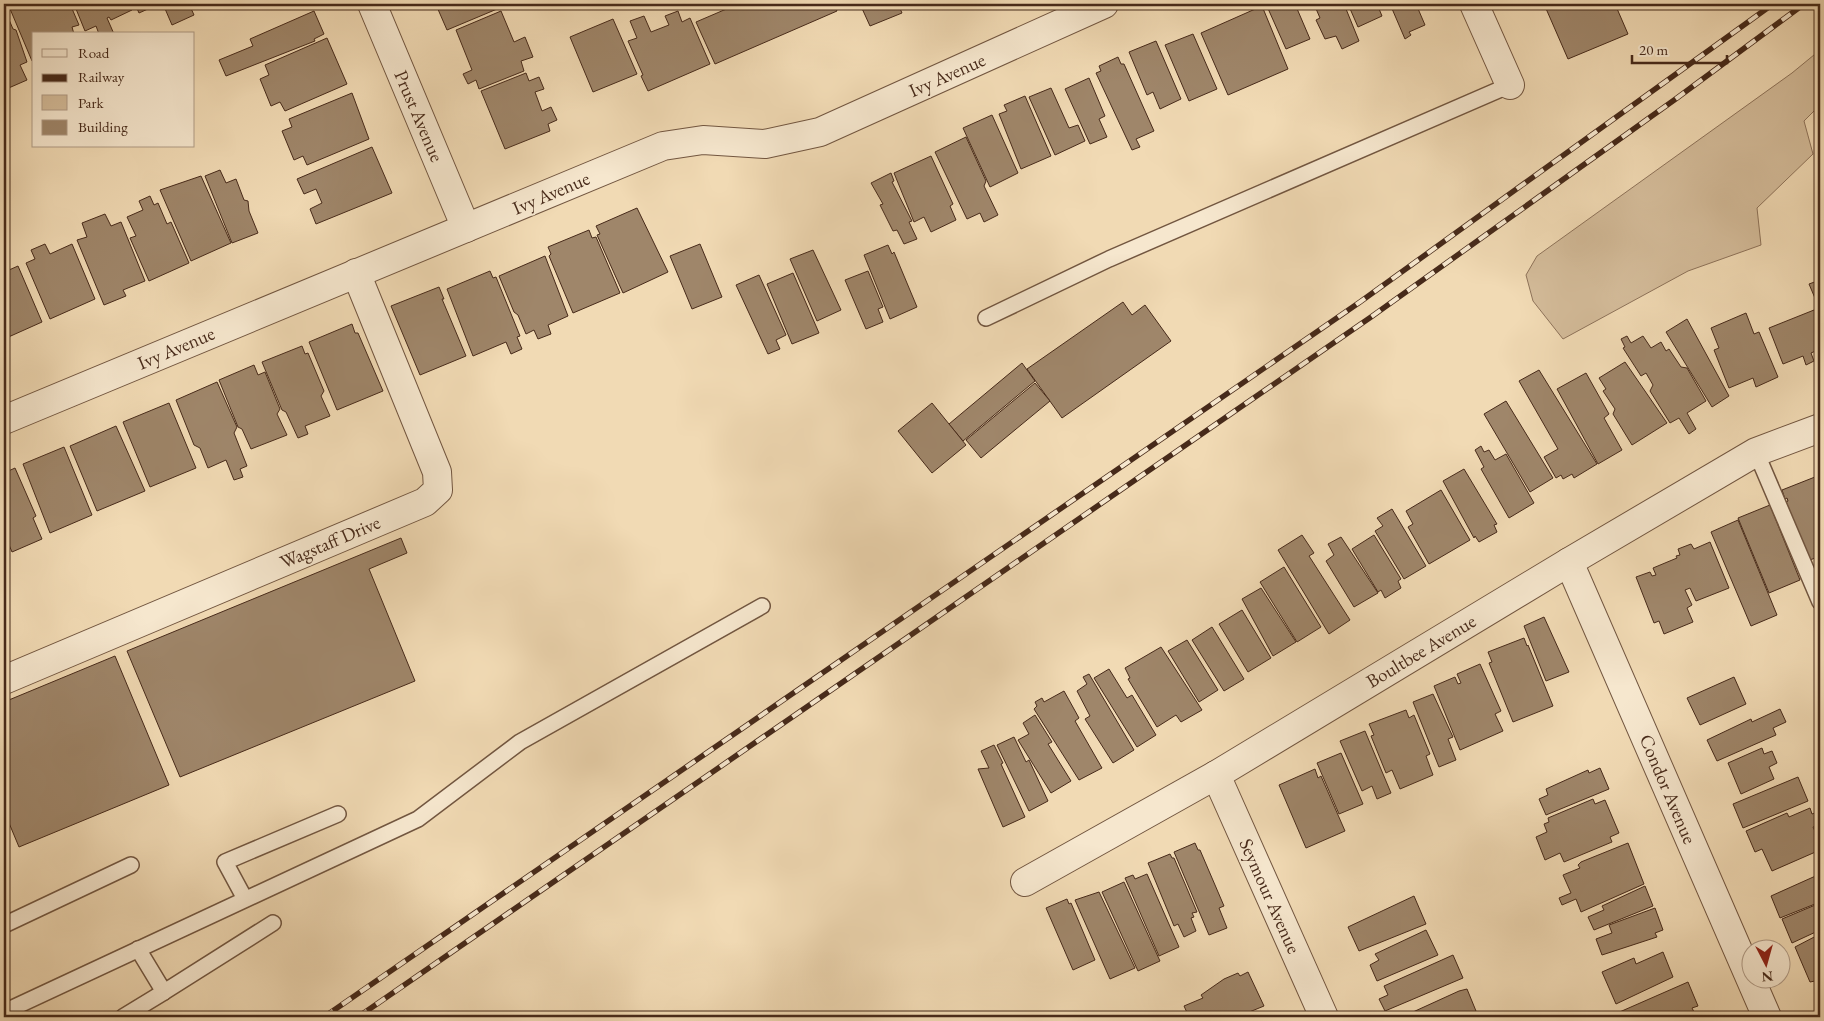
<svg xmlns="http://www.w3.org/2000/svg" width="1824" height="1021" viewBox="0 0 1824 1021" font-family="'EB Garamond',serif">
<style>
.green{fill:#d4bc9a;stroke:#8e735a}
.building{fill:#9f866a;stroke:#472a1a}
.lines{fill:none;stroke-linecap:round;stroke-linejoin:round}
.service-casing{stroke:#725640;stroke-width:18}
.minor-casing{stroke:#725640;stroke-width:30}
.service{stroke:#f6e7ce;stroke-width:15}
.minor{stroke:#f6e7ce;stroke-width:28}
.rail-casing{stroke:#472a1a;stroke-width:5.5}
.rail{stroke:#f6e7ce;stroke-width:4;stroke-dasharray:11;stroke-linecap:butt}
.labels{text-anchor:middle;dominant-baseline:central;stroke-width:4;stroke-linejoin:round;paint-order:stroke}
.street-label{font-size:19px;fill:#472a1a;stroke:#f6e7ce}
</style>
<rect width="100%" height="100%" fill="#f1dab4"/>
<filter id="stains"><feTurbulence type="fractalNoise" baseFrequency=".004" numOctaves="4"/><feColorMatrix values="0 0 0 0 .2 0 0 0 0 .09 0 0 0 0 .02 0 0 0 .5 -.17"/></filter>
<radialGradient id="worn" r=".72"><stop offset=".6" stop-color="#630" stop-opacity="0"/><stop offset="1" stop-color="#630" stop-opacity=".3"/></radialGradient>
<!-- green -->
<polygon class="green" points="1820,50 1820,105 1804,121 1813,154 1757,208 1761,245 1688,271 1563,339 1533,301 1526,275 1537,256 1792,73"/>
<!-- building -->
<g class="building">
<polygon points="8,4 70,4 79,25 72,27 74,34 34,34 34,60 32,61"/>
<polygon points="74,4 129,4 132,10 111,20 109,17 107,18 114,34 99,34 96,26 85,31"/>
<polygon points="135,4 159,4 139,13"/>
<polygon points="163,4 189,4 194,15 172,25"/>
<polygon points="443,4 509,4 447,30 437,7"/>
<polygon points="738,4 834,4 837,11 715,64 696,22"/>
<polygon points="860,4 898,4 902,13 870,26"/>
<polygon points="1266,4 1295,4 1310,39 1286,49"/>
<polygon points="1314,4 1344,4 1359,41 1342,49 1336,36 1325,39 1316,20 1320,18"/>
<polygon points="1348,4 1377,4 1382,16 1358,27"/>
<polygon points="1390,4 1416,4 1425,25 1409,32 1411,35 1405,39"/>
<polygon points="1544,4 1615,4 1628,34 1568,59"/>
<polygon points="1262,6 1288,69 1228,95 1201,33"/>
<polygon points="4,8 13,29 16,30 27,62 20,65 27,80 4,90"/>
<polygon points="314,11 324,34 314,39 315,41 226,76 219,60 253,46 250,39"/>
<polygon points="501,11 514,42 525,37 533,57 521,61 524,71 479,89 476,80 468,84 463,74 472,70 456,30"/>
<polygon points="678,11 682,22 690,18 710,64 648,91 641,76 643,75 628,41 637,38 630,21 644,16 651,32 669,25 665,16"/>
<polygon points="613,19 637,74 593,92 570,37"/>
<polygon points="1193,34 1217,89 1189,101 1165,45"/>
<polygon points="327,38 347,84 285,111 280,102 271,106 260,79 269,75 265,65"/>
<polygon points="1156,41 1181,99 1160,109 1153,92 1147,95 1129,52"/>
<polygon points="1118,57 1121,64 1124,64 1154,131 1136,139 1140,147 1132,150 1096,73 1101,71 1099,66"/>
<polygon points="526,73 529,81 539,77 544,89 535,92 542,111 551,107 557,120 548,124 550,131 505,149 481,91"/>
<polygon points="1089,78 1105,116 1099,119 1107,137 1090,144 1065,89"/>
<polygon points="1051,88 1069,128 1078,125 1085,141 1055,155 1029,97"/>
<polygon points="352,93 369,139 307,165 303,156 294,160 282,131 292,127 289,119"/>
<polygon points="1025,96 1051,156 1021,169 999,114 1007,111 1004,105"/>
<polygon points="992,115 1018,173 990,187 963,128"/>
<polygon points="966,137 986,181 984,186 998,215 984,222 980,213 967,219 935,152"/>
<polygon points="372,147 392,193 316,224 310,209 322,203 316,189 304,194 297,179"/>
<polygon points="931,156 953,204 950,206 956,220 931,232 924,217 914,222 894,173"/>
<polygon points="220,170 226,183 236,179 244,200 248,201 249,211 258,233 232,243 205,176"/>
<polygon points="891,173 894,181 892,182 912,221 909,222 917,239 904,244 897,230 893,231 880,205 883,204 871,183"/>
<polygon points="201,176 231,243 191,261 160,190"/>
<polygon points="150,196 154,205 158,203 167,224 171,222 189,263 149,281 130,238 136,236 127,217 143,210 139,201"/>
<polygon points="637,208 668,272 623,293 597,235 600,234 596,226"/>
<polygon points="105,214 111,226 121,222 145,281 123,290 126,296 104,305 77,240 87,237 82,223"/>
<polygon points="589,230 592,238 596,237 620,293 573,313 549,256 551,254 548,247"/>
<polygon points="45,244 50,254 72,244 95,299 50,319 26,263 35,259 31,250"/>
<polygon points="700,244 722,297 692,309 670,256"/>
<polygon points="888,245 892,254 894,252 917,307 890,319 864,255"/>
<polygon points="813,250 841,310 817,321 790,259"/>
<polygon points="545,256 568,316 548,325 551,334 538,339 534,330 526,334 518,315 514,312 499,276"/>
<polygon points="4,261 9,270 18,266 42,322 4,339"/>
<polygon points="490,271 493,278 496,277 520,336 517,337 522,349 511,354 506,342 473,356 447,289"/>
<polygon points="868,271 883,307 878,309 883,322 866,329 845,280"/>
<polygon points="793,273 819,333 792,344 767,284"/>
<polygon points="759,275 786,335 776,340 780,349 768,354 736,285"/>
<polygon points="1820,280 1820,310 1809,284"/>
<polygon points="439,287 444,299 442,299 466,356 420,375 391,306"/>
<polygon points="1123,302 1132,315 1145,305 1171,341 1062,418 1027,369"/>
<polygon points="1814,310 1820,327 1820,349 1811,353 1814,361 1806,365 1803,356 1783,364 1769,328"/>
<polygon points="1746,313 1754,334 1759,332 1778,377 1756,387 1753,378 1729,388 1714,350 1719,348 1711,328"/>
<polygon points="1687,319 1729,396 1712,407 1666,332"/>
<polygon points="352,324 355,333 358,333 383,391 337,410 309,342"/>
<polygon points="1627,336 1631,343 1643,336 1651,348 1661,342 1666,351 1669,349 1681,367 1687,368 1706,401 1687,413 1696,429 1689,434 1679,418 1670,423 1650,391 1653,385 1646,373 1641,376 1623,348 1625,347 1621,339"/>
<polygon points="302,346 305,354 308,353 324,391 321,396 330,416 305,426 308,434 298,438 286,412 282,410 262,362"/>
<polygon points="1625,362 1667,423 1632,445 1613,414 1615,409 1603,391 1606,389 1599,378"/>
<polygon points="1022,363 1035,381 963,441 949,424"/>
<polygon points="254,365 258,375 265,372 280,409 277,414 287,435 251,449 242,429 238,427 219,380"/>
<polygon points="1539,370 1597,464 1574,478 1572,474 1563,479 1561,475 1556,478 1544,457 1558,449 1519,381"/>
<polygon points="1586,373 1609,414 1604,418 1622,450 1598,464 1557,389"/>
<polygon points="217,382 237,427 234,433 247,466 240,469 243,477 234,480 226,460 208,468 200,448 194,445 176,400"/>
<polygon points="1035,383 1050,401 981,458 966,440"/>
<polygon points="1506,401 1553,478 1530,492 1484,414"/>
<polygon points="169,403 196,468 150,487 123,422"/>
<polygon points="932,403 966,445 932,473 898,431"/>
<polygon points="116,426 145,491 97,511 70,446"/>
<polygon points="1481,446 1484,452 1489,450 1495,460 1506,454 1534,503 1509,518 1481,469 1484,467 1475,450"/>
<polygon points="64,447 92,515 50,533 23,464"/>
<polygon points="15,468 36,516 33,518 42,539 12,552 4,533 4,473"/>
<polygon points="1464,469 1497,524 1494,525 1497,532 1479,542 1475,536 1474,538 1443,481"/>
<polygon points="1820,475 1820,556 1810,560 1786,502 1788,501 1787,498 1785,499 1782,490"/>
<polygon points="1441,490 1470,540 1429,564 1408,527 1413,524 1406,511"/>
<polygon points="1770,505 1800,580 1769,593 1738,518"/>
<polygon points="1392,509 1426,566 1404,579 1375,531 1383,526 1377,518"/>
<polygon points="1738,520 1777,615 1751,626 1711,532"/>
<polygon points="1302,535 1314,553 1309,556 1350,620 1329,634 1278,550"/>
<polygon points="1374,535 1401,579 1398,581 1401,588 1385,598 1381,590 1378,592 1352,549"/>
<polygon points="1341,537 1378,593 1354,607 1326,561 1334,555 1328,544"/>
<polygon points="401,538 407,553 369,569 415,681 180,777 127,651"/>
<polygon points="1710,542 1729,588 1696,601 1690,588 1685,590 1692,605 1687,608 1693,622 1664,634 1659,621 1654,623 1636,577 1650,572 1652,576 1656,575 1653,568 1677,558 1676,556 1680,555 1678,549 1691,544 1694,549"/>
<polygon points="1284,567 1321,627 1297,642 1260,582"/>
<polygon points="1261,588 1296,642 1273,656 1242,599"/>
<polygon points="1242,610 1271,658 1248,672 1219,624"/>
<polygon points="1544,617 1569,672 1546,681 1524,626"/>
<polygon points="1212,627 1244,679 1224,691 1192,640"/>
<polygon points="1524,638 1527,646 1528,645 1553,706 1513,722 1489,663 1492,662 1488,652"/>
<polygon points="1187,640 1218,690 1199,702 1168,651"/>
<polygon points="1161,647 1202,710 1181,722 1176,715 1157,727 1128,679 1130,678 1125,668"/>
<polygon points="115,656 169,785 19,847 4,811 4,702"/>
<polygon points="1480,664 1501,711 1495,714 1503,731 1460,750 1434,686 1455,677 1458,684 1461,683 1457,674"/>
<polygon points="1109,669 1127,698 1132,695 1156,735 1137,747 1094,678"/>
<polygon points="1089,674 1134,750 1113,763 1085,719 1090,716 1077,691 1087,684 1083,677"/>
<polygon points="1734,677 1746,704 1700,725 1687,698"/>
<polygon points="1064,691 1079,718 1075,721 1102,768 1079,780 1034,709 1037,706 1035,702 1042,698 1044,702"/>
<polygon points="1433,694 1453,737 1448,739 1456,760 1439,767 1413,702"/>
<polygon points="1780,709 1786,722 1773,728 1776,735 1717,761 1707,740 1751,719 1752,722"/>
<polygon points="1406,710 1409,718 1414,715 1430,754 1426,756 1433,775 1400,789 1392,770 1386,773 1371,736 1374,735 1369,724"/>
<polygon points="1035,715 1052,742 1048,744 1071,781 1051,793 1018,740 1029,734 1023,723"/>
<polygon points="1365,731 1391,793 1377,799 1372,786 1362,791 1340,741"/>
<polygon points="1014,737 1026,762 1029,760 1048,801 1029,811 997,745"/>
<polygon points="994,745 1003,763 1001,764 1025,817 1003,827 978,769 989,768 981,751"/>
<polygon points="1762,748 1764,754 1772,751 1777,763 1769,767 1774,779 1741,794 1728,763"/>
<polygon points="1341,753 1363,804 1339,814 1317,763"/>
<polygon points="1600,768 1609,789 1546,815 1539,799 1548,795 1546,789 1588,770 1589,773"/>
<polygon points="1315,769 1318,778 1321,776 1345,831 1306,848 1279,785"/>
<polygon points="1798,777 1808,801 1743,828 1733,804"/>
<polygon points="1593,799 1595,804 1605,800 1619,833 1610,837 1612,842 1564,862 1560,853 1545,860 1536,837 1547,832 1544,824 1549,822 1548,818"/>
<polygon points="1810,808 1812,814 1820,811 1820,824 1813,827 1820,842 1820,850 1772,871 1762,849 1755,852 1746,831 1787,813 1789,817"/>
<polygon points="1195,843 1198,850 1200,850 1224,906 1219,908 1227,928 1209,935 1174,852"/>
<polygon points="1628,843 1644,884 1581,912 1576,899 1562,905 1559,898 1571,893 1563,875 1580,868 1578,865 1581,862"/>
<polygon points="1170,854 1172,858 1174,858 1197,912 1192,913 1194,917 1191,918 1196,931 1184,937 1178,924 1174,926 1148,863"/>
<polygon points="1147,874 1179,947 1159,956 1125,878 1133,875 1135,879"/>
<polygon points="1820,874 1820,902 1780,918 1771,896"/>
<polygon points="1124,882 1160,961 1138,971 1102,892"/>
<polygon points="1645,886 1653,906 1594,930 1588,917 1604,910 1602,906"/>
<polygon points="1099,892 1135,968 1110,979 1075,900"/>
<polygon points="1414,896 1426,924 1359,951 1348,927"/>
<polygon points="1067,899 1069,904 1071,903 1095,960 1073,970 1046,908"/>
<polygon points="1820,903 1820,930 1792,943 1782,919"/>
<polygon points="1655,908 1663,930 1655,933 1657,937 1602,955 1596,939 1612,933 1609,925"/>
<polygon points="1426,930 1438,955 1377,981 1370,965 1379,960 1375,954"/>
<polygon points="1820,934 1820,980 1810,982 1795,947"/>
<polygon points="1663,952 1673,977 1616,1004 1602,972 1634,958 1636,964"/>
<polygon points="1453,955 1463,978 1385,1011 1379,999 1388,995 1384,986"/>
<polygon points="1248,972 1264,1006 1237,1017 1189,1017 1184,1006 1203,998 1201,995 1224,979 1238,973 1240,976"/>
<polygon points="1688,982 1698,1006 1692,1008 1696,1016 1702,1014 1703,1017 1617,1017 1615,1014"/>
<polygon points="1467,989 1476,1011 1464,1017 1402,1017 1459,991"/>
</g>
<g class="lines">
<!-- service casing -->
<g class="service-casing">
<g id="service">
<polyline points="986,318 1109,259 1510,85"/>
<polyline points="1756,452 1820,602"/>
<polyline points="245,899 225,862 338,814"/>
<polyline points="4,925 131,865"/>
<polyline points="138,949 164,992 273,923"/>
<polyline points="4,1012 418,819 520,742 762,606"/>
<polyline points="123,1017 164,992"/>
</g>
</g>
<!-- minor casing -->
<g class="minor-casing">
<g id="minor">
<polyline points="372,4 466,228"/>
<polyline points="1474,4 1510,85"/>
<polyline points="4,420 663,146 703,140 765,144 820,132 1104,4"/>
<polyline points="1569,562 1767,1017"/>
<polyline points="4,680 425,502 438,490 437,472 356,273"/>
<polyline points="1216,775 1324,1017"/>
<polyline points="1025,882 1216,775 1569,562 1756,452 1820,428"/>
</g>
</g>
<!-- service -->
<use href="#service" class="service"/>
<!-- minor -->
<use href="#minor" class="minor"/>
<!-- rail casing -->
<g class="rail-casing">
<g id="rail">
<polyline points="324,1017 1360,302 1773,4"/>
<polyline points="358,1017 1371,317 1677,98 1804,4"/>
</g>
</g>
<!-- rail -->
<use href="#rail" class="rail"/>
</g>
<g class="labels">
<!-- street labels -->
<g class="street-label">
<text transform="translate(947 75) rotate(-24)">Ivy Avenue</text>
<text transform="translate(419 116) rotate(67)">Prust Avenue</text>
<text transform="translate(551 193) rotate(-23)">Ivy Avenue</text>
<text transform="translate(176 348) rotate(-23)">Ivy Avenue</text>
<text transform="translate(330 542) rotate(-23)">Wagstaff Drive</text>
<text transform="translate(1421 651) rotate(-31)">Boultbee Avenue</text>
<text transform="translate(1668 789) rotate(67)">Condor Avenue</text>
<text transform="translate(1270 896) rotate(66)">Seymour Avenue</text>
</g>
</g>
<!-- margin -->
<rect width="1824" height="1021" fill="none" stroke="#f1dab4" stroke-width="20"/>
<rect x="5" y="5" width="1814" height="1011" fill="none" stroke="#472a1a" stroke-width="2.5"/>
<rect x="10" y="10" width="1804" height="1001" fill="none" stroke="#472a1a"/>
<!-- legend -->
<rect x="32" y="32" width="162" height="115" fill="#f6e7ce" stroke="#b09b86"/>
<rect x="42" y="49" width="25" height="8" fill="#f6e7ce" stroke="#b09b86"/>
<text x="78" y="58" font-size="15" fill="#472a1a">Road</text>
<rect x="42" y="74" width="25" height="8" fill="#472a1a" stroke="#b09b86"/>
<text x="78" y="82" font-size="15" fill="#472a1a">Railway</text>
<rect x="42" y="95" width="25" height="15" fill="#d4bc9a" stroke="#b09b86"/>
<text x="78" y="108" font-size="15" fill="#472a1a">Park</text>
<rect x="42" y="120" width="25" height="15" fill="#9f866a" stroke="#b09b86"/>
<text x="78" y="132" font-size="15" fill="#472a1a">Building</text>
<!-- north arrow -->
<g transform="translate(1766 964) rotate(174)"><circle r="24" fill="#f6e7ce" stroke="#b09b86"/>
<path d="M0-4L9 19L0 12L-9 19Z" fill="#8f2418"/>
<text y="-8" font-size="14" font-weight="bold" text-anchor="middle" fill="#472a1a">N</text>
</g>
<!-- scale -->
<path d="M1632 55v8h95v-8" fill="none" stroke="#472a1a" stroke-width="2.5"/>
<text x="1639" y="55" font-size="15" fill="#472a1a" stroke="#f6e7ce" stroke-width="4" paint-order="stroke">20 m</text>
<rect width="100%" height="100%" filter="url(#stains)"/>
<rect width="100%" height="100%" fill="url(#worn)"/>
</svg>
